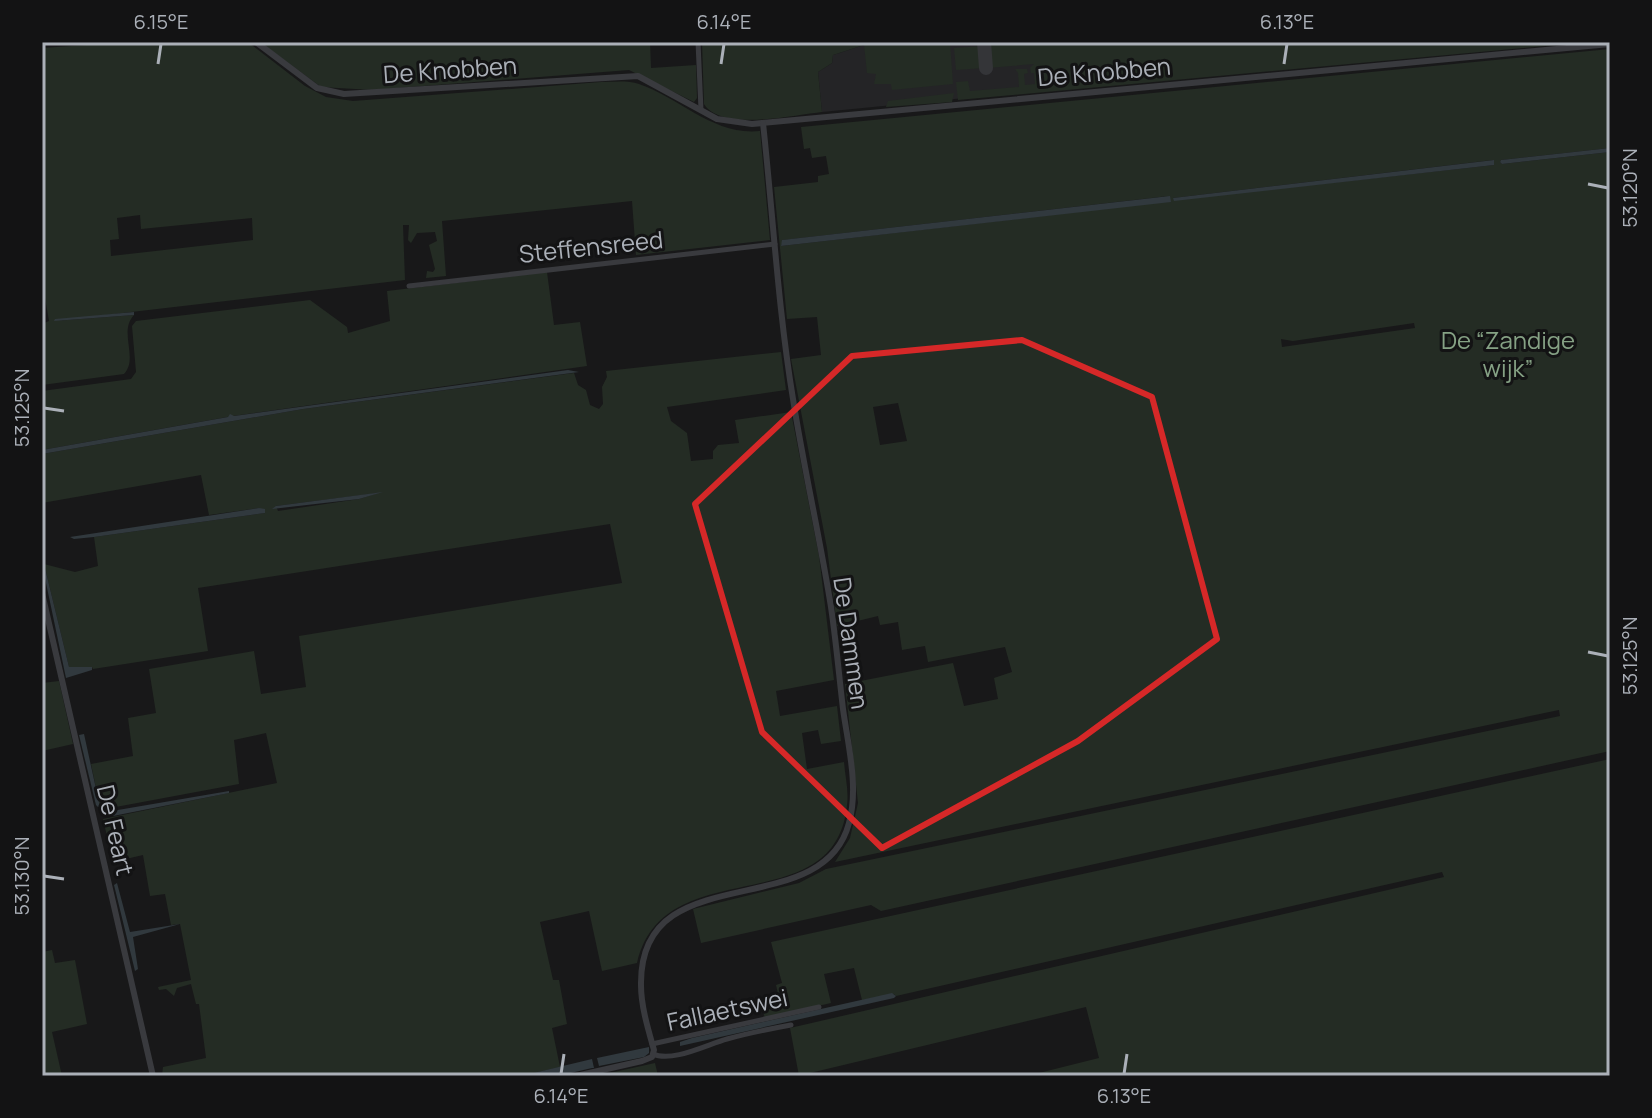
<svg xmlns="http://www.w3.org/2000/svg" width="1652" height="1118" viewBox="0 0 1652 1118" font-family="Manrope,sans-serif">
<style>
.built{fill:#242426}
.green{fill:#242c24;fill-rule:evenodd}
.water{fill:#31393e}
.lines{fill:none;stroke-linecap:round;stroke-linejoin:round}
.taxiway{stroke:#343538;stroke-width:14}
.minor{stroke:#393a3e;stroke-width:5}
.tertiary{stroke:#393a3e;stroke-width:6}
.marked{fill:none;stroke:#d62828;stroke-width:6;stroke-linejoin:round}
.ticks{fill:none;stroke:#abb0b8;stroke-width:3}
.labels{text-anchor:middle;dominant-baseline:central;stroke-width:6;stroke-linejoin:round;paint-order:stroke}
.street-label{font-size:24px;fill:#abb0b8;stroke:#131314}
.park-label{font-size:24px;fill:#85a184;stroke:#131314}
.neatline{fill:none;stroke:#abb0b8;stroke-width:3}
.ticks-label{font-size:20px;text-anchor:middle;fill:#abb0b8}
</style>
<rect width="100%" height="100%" fill="#181819"/>
<!-- built -->
<polygon class="built" points="864,42 1531,42 822,112 818,72 832,63 833,55 864,45"/>
<!-- green -->
<g class="green">
<path d="M129 42H248L305 86 326 97 353 101 601 82C614 82 627 80 639 84 680 98 714 136 760 131L770 240 636 255 632 201 442 221 446 276 426 278 427 271 433 272 435 269 429 245 437 241 435 232 417 233 411 243 408 240 409 225H403L405 280 54 321 134 315C118 332 139 358 124 374L42 385V324L49 321 42 281V48ZM140 215 141 229 252 218 253 240 111 256 110 240 119 239 117 218Z"/>
<polygon points="260,42 408,44 409,42 650,42 651,68 696,65 697,98 694,102 629,70 372,90 321,87"/>
<path d="M702 42H950L953 84 892 90 891 84H874L876 74 867 73 864 45 833 55 832 63 818 72 822 112C794 115 721 132 704 104Z"/>
<polygon points="1000,42 1588,42 958,100 956,82 968,81 970,91 1019,87 1018,73 1015,69 1027,69 1028,73 1024,74 1025,85 1035,84 1034,73 1031,73 1030,68 1034,64 988,68 986,45"/>
<polygon points="982,46 984,68 956,70 954,48"/>
<path d="M1610 49V148L1501 160 1500 162 1502 164 1610 152V751L881 911 871 905 701 943 693 909 799 883 826 869 1560 716 1559 710 835 862 850 838 858 803 845 684 953 663 964 706 998 699 994 678 1012 672 1005 647 928 662 925 646 902 650 898 622 880 625 878 616 837 626 827 548 791 359 821 355 817 317 787 319 774 187 818 182V176L829 174 826 156 812 158 810 148 804 149 801 127ZM1493 160 1494 165 1175 200 1173 198ZM1169 196 1067 213 781 246 783 240ZM1414 323 1415 328 1282 347 1281 339 1293 341ZM898 403 907 441 880 445 873 407Z"/>
<polygon points="954,93 952,102 886,107 888,101"/>
<polygon points="547,272 554,325 580,322 587,366 233,416 42,450 42,391 131,379 136,372 132,326 136,321 310,300 347,327 348,333 390,321 387,291"/>
<path d="M781 352 786 390 667 407 671 421 687 433 691 461 713 459V451L718 445 739 443 735 420 791 412 819 556 834 680 776 691 780 716 837 706 841 741 821 744 818 730 802 733 807 769 844 762C845 776 849 791 847 805 835 925 664 848 637 963L602 971 589 911 540 922 553 980H559L567 1024 552 1028 560 1067 521 1076H162L163 1067 206 1058 199 1004H196L191 984 177 988 174 996 166 989 159 990 158 987 191 980 180 924 171 925 165 894 150 896 143 855 113 862 103 819 277 783 266 733 234 740 239 784 105 809 100 807 91 764 133 756 128 718 156 713 149 669 254 651 261 694 306 687 299 636 622 583 610 524 198 588 208 651 93 669 92 667H69L44 564 75 572 98 566 94 537 265 513 259 508 209 515 201 475 42 503V454L303 409 574 373 578 385 586 390 590 405 599 409 603 404 602 387 607 377 606 371ZM378 493 359 499 278 511 276 506Z"/>
<polygon points="59,681 73,744 42,751 42,683"/>
<polygon points="1610,759 1610,1076 1027,1076 1099,1058 1086,1007 810,1073 810,1076 799,1076 790,1028 1444,877 1442,872 896,996 894,994 862,1000 854,968 824,974 831,1003 765,1018 761,1006 772,1004 771,1000 779,998 776,985 782,983 771,942"/>
<polygon points="52,950 55,963 75,960 87,1024 52,1032 62,1076 42,1076 42,952"/>
<polygon points="655,1063 658,1076 596,1076"/>
</g>
<!-- water -->
<g class="water">
<polygon points="1610,148 1610,152 1502,164 1500,162 1501,160"/>
<polygon points="1494,160 1494,165 1174,201 1173,198"/>
<polygon points="1170,196 1171,202 781,246 782,240"/>
<polygon points="134,312 134,315 54,321 55,319"/>
<polygon points="568,370 579,372 303,409 42,454 42,450 228,417 230,414 234,416"/>
<polygon points="383,492 359,499 272,509 276,506"/>
<polygon points="259,508 265,509 265,513 94,537 74,539 70,537"/>
<polygon points="42,564 44,564 69,667 92,667 92,670 66,678"/>
<polygon points="84,734 100,807 98,807 96,805 79,735"/>
<polygon points="229,791 229,793 113,816 112,811"/>
<polygon points="117,883 130,932 180,924 133,937 138,969 135,971 114,885"/>
<polygon points="892,993 896,996 894,998 680,1046 680,1042 692,1038"/>
<polygon points="649,1047 649,1053 644,1057 599,1066 597,1058"/>
<polygon points="592,1059 594,1068 592,1068 558,1076 521,1076"/>
</g>
<g class="lines">
<!-- taxiway -->
<polyline class="taxiway" points="984,42 986,68"/>
<!-- minor -->
<g class="minor">
<polyline points="698,42 701,110"/>
<polyline points="409,286 775,244"/>
<polyline points="652,1044 819,1007"/>
<path d="M653 1054C672 1063 708 1044 727 1039 748 1033 769 1029 791 1025"/>
</g>
<!-- tertiary -->
<g class="tertiary">
<polyline points="256,42 317,88 344,94 638,76 717,119 752,124 1610,44"/>
<polyline points="42,593 153,1076"/>
<path d="M576 1076 642 1061 652 1057 654 1050C648 1029 641 1006 641 985 639 853 822 926 849 823 859 787 848 745 843 709 839 675 836 641 831 607 820 538 804 469 793 399 778 308 773 215 763 123"/>
</g>
</g>
<!-- marked area -->
<path class="marked" d="M1022 340 1152 397 1217 639 1078 741 882 848 762 732 695 504 852 356Z"/>
<!-- ticks -->
<path class="ticks" d="M158 64 161 44M721 64 724 44M1284 64 1287 44M1588 184 1608 188M44 408 64 411M1588 652 1608 656M44 876 64 879M561 1074 564 1054M1124 1074 1127 1054"/>
<g class="labels">
<!-- street labels -->
<g class="street-label">
<text transform="translate(450 69) rotate(-4)">De Knobben</text>
<text transform="translate(1104 71) rotate(-5)">De Knobben</text>
<text transform="translate(591 246) rotate(-6)">Steffensreed</text>
<text transform="translate(852 643) rotate(82)">De Dammen</text>
<text transform="translate(116 830) rotate(77)">De Feart</text>
<text transform="translate(727 1009) rotate(-12)">Fallaetswei</text>
</g>
<!-- park labels -->
<g class="park-label">
<text x="1508" y="339">De “Zandige<tspan x="1508" dy="28">wijk”</tspan></text>
</g>
</g>
<!-- border -->
<rect width="1652" height="1118" fill="none" stroke="#131314" stroke-width="88"/>
<rect x="44" y="44" width="1564" height="1030" class="neatline"/>
<g class="ticks-label">
<text x="161" y="29">6.15°E</text>
<text x="724" y="29">6.14°E</text>
<text x="1287" y="29">6.13°E</text>
<text transform="translate(1630 188) rotate(-90)" y="7">53.120°N</text>
<text transform="translate(22 408) rotate(-90)" y="7">53.125°N</text>
<text transform="translate(1630 656) rotate(-90)" y="7">53.125°N</text>
<text transform="translate(22 876) rotate(-90)" y="7">53.130°N</text>
<text x="561" y="1103">6.14°E</text>
<text x="1124" y="1103">6.13°E</text>
</g>
</svg>
